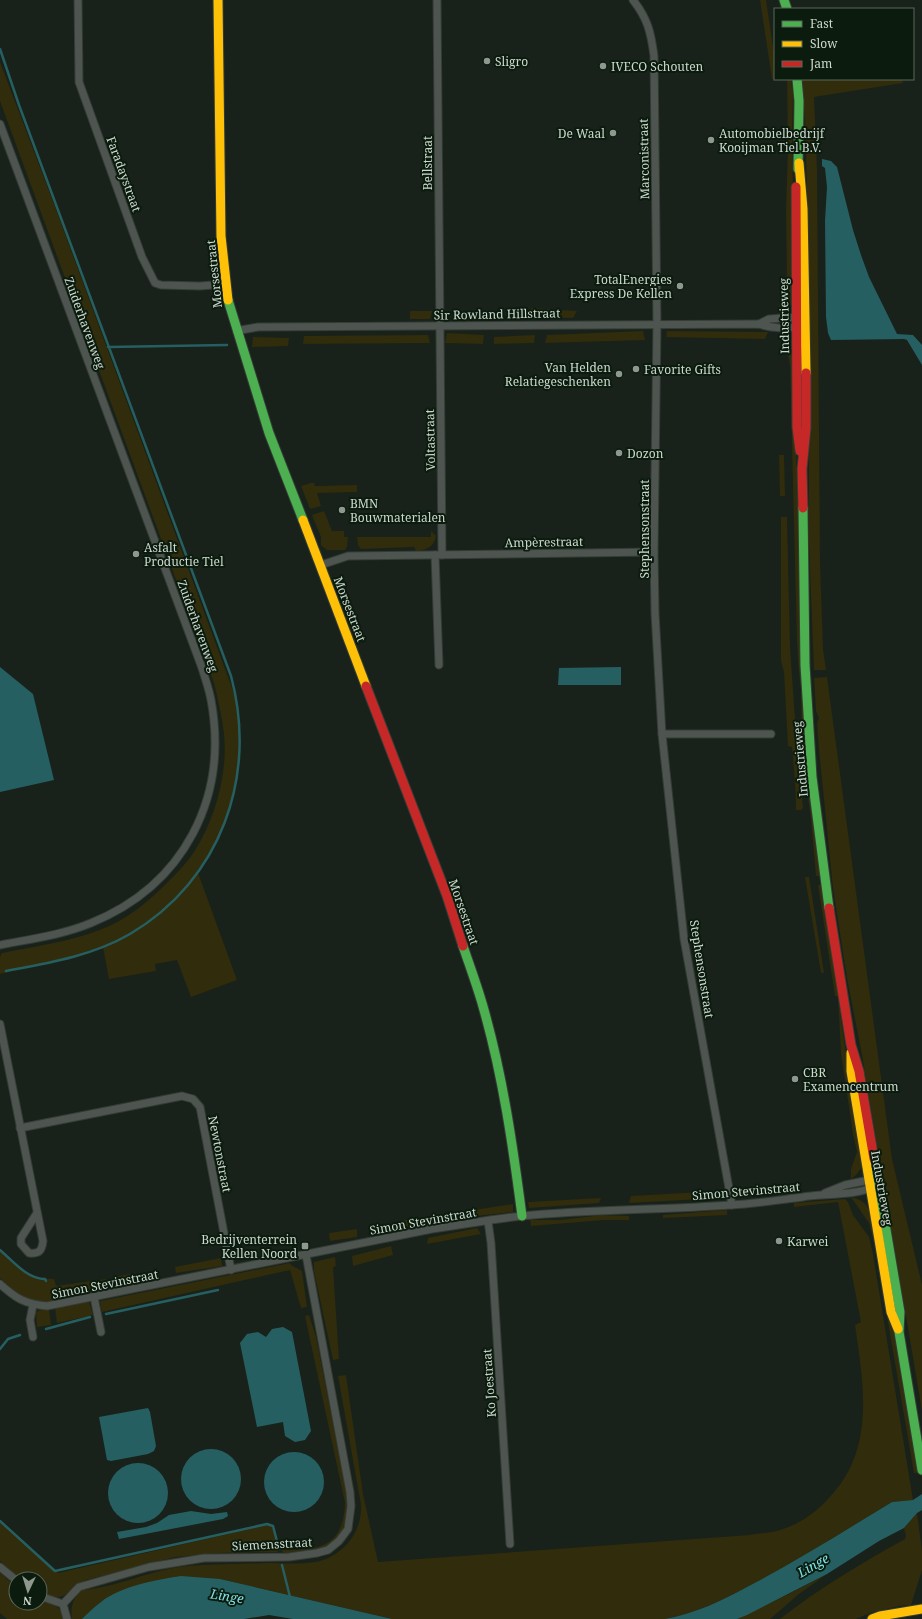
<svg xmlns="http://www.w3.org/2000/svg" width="922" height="1619" viewBox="0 0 922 1619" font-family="'Noto Serif',serif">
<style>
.green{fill:#312c0b}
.water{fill:#265f62}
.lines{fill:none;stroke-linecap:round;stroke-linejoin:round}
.stream{stroke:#265f62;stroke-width:2.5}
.street-casing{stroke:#343c35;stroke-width:9}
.fast-casing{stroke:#343c35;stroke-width:11}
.slow-casing{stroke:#343c35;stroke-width:11}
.jam-casing{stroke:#343c35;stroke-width:11}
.street{stroke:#4e5550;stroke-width:7}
.fast{stroke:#4caf50;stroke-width:9}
.slow{stroke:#ffc107;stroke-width:9}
.jam{stroke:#c62828;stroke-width:9}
.poi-dot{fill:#8e988f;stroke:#0b1c0e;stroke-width:1.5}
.labels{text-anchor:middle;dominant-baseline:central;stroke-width:4;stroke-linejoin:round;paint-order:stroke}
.poi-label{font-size:12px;fill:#cdd8ce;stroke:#0b1c0e;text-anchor:start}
.street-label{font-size:12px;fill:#cdd8ce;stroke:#0b1c0e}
.water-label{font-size:13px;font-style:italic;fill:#81e3ea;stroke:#0b1c0e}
</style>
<rect width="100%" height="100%" fill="#18221a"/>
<!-- green -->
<g class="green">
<polygon points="760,0 766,0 775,60 775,79 772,79"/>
<path d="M0 62 54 204 235 696C247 763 236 816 198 873L237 980 191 997 177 960 155 964 156 971 109 979 103 947 69 958 0 974V957L2 953C35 946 70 942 102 929 126 920 148 902 166 884 176 874 186 864 194 852 215 819 228 774 224 734 222 717 218 700 214 683L0 101Z"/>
<polygon points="787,79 791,79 793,96 792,136 794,243 793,302 790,306 781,312 779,305 787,289 786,208 788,148"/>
<polygon points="802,79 902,79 903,83 814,97 817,169 820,562 823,649 826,670 814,670 809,543 808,225 805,121"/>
<polygon points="531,308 577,311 573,318 530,317"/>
<polygon points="410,311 432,311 430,319 410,319"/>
<polygon points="643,331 645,340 545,343 547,335"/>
<polygon points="667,331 768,332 765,339 666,337"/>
<polygon points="447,333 484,335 483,344 445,343"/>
<polygon points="781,334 788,335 792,341 805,691 821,876 816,876 811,819 802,753 801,688 799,673 797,642 790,365 786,345"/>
<polygon points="428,335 430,343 303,344 304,336"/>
<polygon points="535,335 534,343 494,344 494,337"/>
<polygon points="253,337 289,338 288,346 252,347"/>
<polygon points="779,455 784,455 785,496 780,496"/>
<polygon points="311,483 314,483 315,486 357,485 357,492 317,493 321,506 310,509 301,486"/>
<polygon points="324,511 332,531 344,531 344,537 348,537 347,547 345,550 327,550 321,545 321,537 312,515"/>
<path d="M781 517H787L790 647 797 748 803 808 801 810H796C796 789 794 768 792 747L788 746 784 672 781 661Z"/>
<path d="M431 531 436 536C434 547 427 550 416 551L414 547 361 549 358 545 357 537H431Z"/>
<polygon points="827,677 892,1159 922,1285 922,1411 862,1055 847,978 833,888 819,750 817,723 819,718 816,711 814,678"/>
<polygon points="805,877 809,877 824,973 821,973"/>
<polygon points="818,885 822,885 862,1167 856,1175 851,1179 851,1169 857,1152 853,1134 841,1053 838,996 835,996"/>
<polygon points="719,1191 721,1198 629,1203 631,1196"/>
<path d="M851 1197C859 1199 866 1202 869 1210L898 1353 916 1455 917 1473H914L874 1241 869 1223Z"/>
<polygon points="601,1198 599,1203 529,1208 528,1202"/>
<path d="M845 1199 848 1202 853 1215 869 1237 873 1254 913 1500 892 1502C844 1531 797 1561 747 1587 721 1601 694 1614 665 1619H392L220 1579 157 1580 129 1589 111 1597 101 1602 82 1619H72C70 1607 73 1599 81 1590 117 1588 151 1569 188 1566 214 1564 241 1564 267 1563 285 1563 315 1566 330 1557 350 1547 362 1527 361 1505L338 1376 346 1375 363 1494 378 1562 750 1535C761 1533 773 1533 783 1529 799 1524 815 1513 826 1501 876 1452 864 1387 855 1325L861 1322 838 1202 794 1207V1203Z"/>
<polygon points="513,1204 513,1212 468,1217 467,1211"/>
<polygon points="727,1210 727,1215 663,1218 663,1215"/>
<polygon points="602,1215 629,1216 629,1220 604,1220 531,1226 530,1220 560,1220"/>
<polygon points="430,1217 430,1223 400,1228 399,1221"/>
<polygon points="477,1228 481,1234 427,1244 428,1238"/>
<polygon points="357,1229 357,1237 330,1241 329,1233"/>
<polygon points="391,1246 393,1255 353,1266 352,1256"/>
<path d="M0 1249C19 1266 27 1279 54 1279L56 1286 106 1279 107 1287 59 1296 61 1305 44 1307 22 1297 0 1278Z"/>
<polygon points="335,1257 336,1266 333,1267 339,1359 333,1360 314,1271 314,1262"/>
<polygon points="221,1258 222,1266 176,1273 175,1267"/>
<polygon points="290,1263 291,1265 302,1271 307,1307 301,1308 290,1270 102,1312 100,1301"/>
<polygon points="135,1273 136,1281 113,1284 113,1277"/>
<polygon points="89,1302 93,1315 57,1323 55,1308"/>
<polygon points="43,1309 49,1309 51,1325 37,1327 36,1312"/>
<path d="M309 1315 316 1337 348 1501C346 1528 341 1546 312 1551 302 1553 294 1555 284 1553L281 1550C319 1550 343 1548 345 1503L305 1316Z"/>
<path d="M917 1513 922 1551V1570L911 1605 899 1606 870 1613 856 1619H780C819 1588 862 1563 905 1539L906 1536 904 1528Z"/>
<path d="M0 1520 58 1573 267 1525 272 1524 278 1552 217 1553 175 1557 86 1580C62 1590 70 1605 40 1592V1579H21L0 1561Z"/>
<path d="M0 1573 16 1587V1603H40V1601C53 1603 60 1606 65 1619H7L0 1613Z"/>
<polygon points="827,1574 799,1594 770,1619 737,1619 789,1594"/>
</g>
<!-- water -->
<g class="water">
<polygon points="822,159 831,161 837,167 853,230 861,255 869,277 897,334 913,335 922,345 922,365 907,340 904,339 831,340 828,333 826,317 825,221 827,187 825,168 822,166"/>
<polygon points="0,667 33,694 54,780 0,792"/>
<polygon points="621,667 621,685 558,685 559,668"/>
<polygon points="283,1327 292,1332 311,1431 305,1440 295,1442 285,1436 283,1422 257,1427 240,1343 247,1334 258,1332 266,1337 272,1329"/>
<polygon points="148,1408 150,1412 156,1446 154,1451 148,1454 111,1461 107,1460 99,1417"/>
<circle cx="211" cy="1479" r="30"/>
<circle cx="294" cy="1482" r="30"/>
<circle cx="138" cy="1493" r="30"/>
<path d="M922 1494V1510L917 1513 904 1528 879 1541 827 1574 747 1615 737 1619H665C694 1614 721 1601 747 1587 797 1561 844 1531 892 1502L913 1500Z"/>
<polygon points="191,1511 211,1514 227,1512 228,1516 223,1519 119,1539 117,1532 146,1527 157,1523 169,1515"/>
<path d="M181 1576 220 1579 392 1619H293L269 1615 244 1619H82C88 1613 94 1607 101 1602 121 1586 156 1580 181 1576Z"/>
</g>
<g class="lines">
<!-- stream -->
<g class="stream">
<path d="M0 49 19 105 231 676C258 776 221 880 130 934 92 956 49 963 6 971"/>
<polyline points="108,347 227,345"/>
<path d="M0 1250C13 1261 27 1279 45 1279L46 1281"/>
<polyline points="106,1314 218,1290"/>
<polyline points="46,1329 90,1317"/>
<polyline points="0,1349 8,1339 20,1335"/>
<polyline points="0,1521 55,1571 267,1524 273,1526 279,1549"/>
<polyline points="282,1565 290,1597"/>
</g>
<!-- street casing -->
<g class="street-casing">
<g id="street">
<polyline points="78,0 79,82 142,257 155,283 161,285 200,286 225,284"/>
<polyline points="437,0 442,555"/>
<path d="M633 0C648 19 651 33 654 56L657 324 654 552 655 613 662 734 684 939 732 1205"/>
<path d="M0 124 202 668C205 678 209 689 211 700 229 798 184 885 91 923 62 935 31 939 0 945"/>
<polyline points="759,324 769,319 796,317 799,319"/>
<path d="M237 332 241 330 258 327 759 324C770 328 789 330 800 325"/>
<polyline points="435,555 439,665"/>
<polyline points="321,565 348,556 654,552"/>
<polyline points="662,734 771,734"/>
<path d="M0 1024 43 1241C42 1251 39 1254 29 1253L21 1244V1238L37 1213"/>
<polyline points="20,1128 182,1096 193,1099 200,1107 231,1270"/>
<polyline points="825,1193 845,1185 869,1180 872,1181"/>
<polyline points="488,1221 491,1243 510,1544"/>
<path d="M0 1284C17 1299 25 1304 47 1306L432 1229C462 1225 492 1219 522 1216 592 1209 662 1210 731 1205 755 1204 779 1200 803 1197 819 1194 864 1195 874 1186"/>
<polyline points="94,1297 101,1332"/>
<polyline points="33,1305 30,1320 33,1337"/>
<polyline points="0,1567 16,1580"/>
<polyline points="40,1596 63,1604"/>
<polyline points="63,1604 79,1587 149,1567 204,1558 289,1557 317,1553 328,1550 339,1541 348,1529 351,1506 350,1492 306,1255"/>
<polyline points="63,1604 67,1619"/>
</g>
</g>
<!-- fast casing -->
<g class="fast-casing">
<g id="fast">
<polyline points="784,0 787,9"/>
<polyline points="797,79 799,101 798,169"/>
<polyline points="228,300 269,433 303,520"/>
<polyline points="803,508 805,665 812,777 829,908"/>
<path d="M463 946C470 967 478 988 484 1010 503 1077 513 1147 522 1216"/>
<polyline points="874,1159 900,1312 899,1332 922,1470"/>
</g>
</g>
<!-- slow casing -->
<g class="slow-casing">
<g id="slow">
<polyline points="218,0 221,236 228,300"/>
<polyline points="799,163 803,209 806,373"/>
<polyline points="303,520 366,686"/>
<polyline points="851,1053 851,1071 891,1312 898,1329"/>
<polyline points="872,1619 880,1616 922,1609"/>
</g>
</g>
<!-- jam casing -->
<g class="jam-casing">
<g id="jam">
<polyline points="796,187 797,427 800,451"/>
<polyline points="803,508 802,469 806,428 806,373"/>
<polyline points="366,686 447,896 463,946"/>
<polyline points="829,908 851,1045 859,1071 874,1159"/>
</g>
</g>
<!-- street -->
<use href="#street" class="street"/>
<!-- fast -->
<use href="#fast" class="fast"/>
<!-- slow -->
<use href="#slow" class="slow"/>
<!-- jam -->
<use href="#jam" class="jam"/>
</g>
<!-- markers -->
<g class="poi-dot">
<circle cx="487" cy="61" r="4"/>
<circle cx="603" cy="66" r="4"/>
<circle cx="613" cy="133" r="4"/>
<circle cx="711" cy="140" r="4"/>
<circle cx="680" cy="286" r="4"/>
<circle cx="636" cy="369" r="4"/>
<circle cx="619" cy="374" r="4"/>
<circle cx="619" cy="453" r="4"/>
<circle cx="342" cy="510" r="4"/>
<circle cx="136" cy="554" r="4"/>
<circle cx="795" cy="1079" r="4"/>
<circle cx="779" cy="1241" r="4"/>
<rect x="301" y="1242" width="8" height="8" rx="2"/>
</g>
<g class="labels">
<!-- poi labels -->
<g class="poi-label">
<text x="495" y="61">Sligro</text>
<text x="611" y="66">IVECO Schouten</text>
<text x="605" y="133" text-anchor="end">De Waal</text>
<text x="719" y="133">Automobielbedrijf<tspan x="719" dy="14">Kooijman Tiel B.V.</tspan></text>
<text x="672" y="279" text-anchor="end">TotalEnergies<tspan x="672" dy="14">Express De Kellen</tspan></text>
<text x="611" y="367" text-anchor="end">Van Helden<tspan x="611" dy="14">Relatiegeschenken</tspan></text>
<text x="644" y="369">Favorite Gifts</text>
<text x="627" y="453">Dozon</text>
<text x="350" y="503">BMN<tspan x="350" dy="14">Bouwmaterialen</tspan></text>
<text x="144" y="547">Asfalt<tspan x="144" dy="14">Productie Tiel</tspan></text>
<text x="803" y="1072">CBR<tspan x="803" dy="14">Examencentrum</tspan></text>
<text x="297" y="1239" text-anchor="end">Bedrijventerrein<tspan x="297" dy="14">Kellen Noord</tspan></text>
<text x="787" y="1241">Karwei</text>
</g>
<!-- street labels -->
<g class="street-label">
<text transform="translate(644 159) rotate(-91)">Marconistraat</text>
<text transform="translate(427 163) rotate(-90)">Bellstraat</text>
<text transform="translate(124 174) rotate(70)">Faradaystraat</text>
<text transform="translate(214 274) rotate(-96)">Morsestraat</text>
<text transform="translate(497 314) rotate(-1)">Sir Rowland Hillstraat</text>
<text transform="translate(784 316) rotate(-91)">Industrieweg</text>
<text transform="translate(85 323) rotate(70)">Zuiderhavenweg</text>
<text transform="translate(430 440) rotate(-91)">Voltastraat</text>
<text transform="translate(644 529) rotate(-90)">Stephensonstraat</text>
<text transform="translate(544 542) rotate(-1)">Ampèrestraat</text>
<text transform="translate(350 609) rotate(69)">Morsestraat</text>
<text transform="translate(198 626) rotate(70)">Zuiderhavenweg</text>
<text transform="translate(800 759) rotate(-95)">Industrieweg</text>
<text transform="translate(464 912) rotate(71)">Morsestraat</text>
<text transform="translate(702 969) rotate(81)">Stephensonstraat</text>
<text transform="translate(220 1154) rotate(79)">Newtonstraat</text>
<text transform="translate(882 1188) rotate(80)">Industrieweg</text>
<text transform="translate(746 1191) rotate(-5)">Simon Stevinstraat</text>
<text transform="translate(423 1221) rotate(-10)">Simon Stevinstraat</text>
<text transform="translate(105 1284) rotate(-11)">Simon Stevinstraat</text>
<text transform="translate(489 1383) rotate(-94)">Ko Joestraat</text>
<text transform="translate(272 1544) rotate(-3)">Siemensstraat</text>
</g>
<!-- water labels -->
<g class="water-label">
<text transform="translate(813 1565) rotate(-30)">Linge</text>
<text transform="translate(227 1596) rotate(9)">Linge</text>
</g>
</g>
<!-- legend -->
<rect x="774" y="8" width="140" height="72" fill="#0b1c0e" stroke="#59675b"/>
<rect x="782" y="21" width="20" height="6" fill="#4caf50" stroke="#59675b"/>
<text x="810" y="28" font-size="12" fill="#cdd8ce">Fast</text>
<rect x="782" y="41" width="20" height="6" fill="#ffc107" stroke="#59675b"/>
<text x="810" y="48" font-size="12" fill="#cdd8ce">Slow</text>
<rect x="782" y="61" width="20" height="6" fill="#c62828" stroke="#59675b"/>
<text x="810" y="68" font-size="12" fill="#cdd8ce">Jam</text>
<!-- north arrow -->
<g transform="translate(28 1591) rotate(184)"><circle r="19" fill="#0b1c0e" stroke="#59675b"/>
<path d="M0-3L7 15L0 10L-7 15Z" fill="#8e988f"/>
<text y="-6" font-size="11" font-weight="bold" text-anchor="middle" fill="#cdd8ce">N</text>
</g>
</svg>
